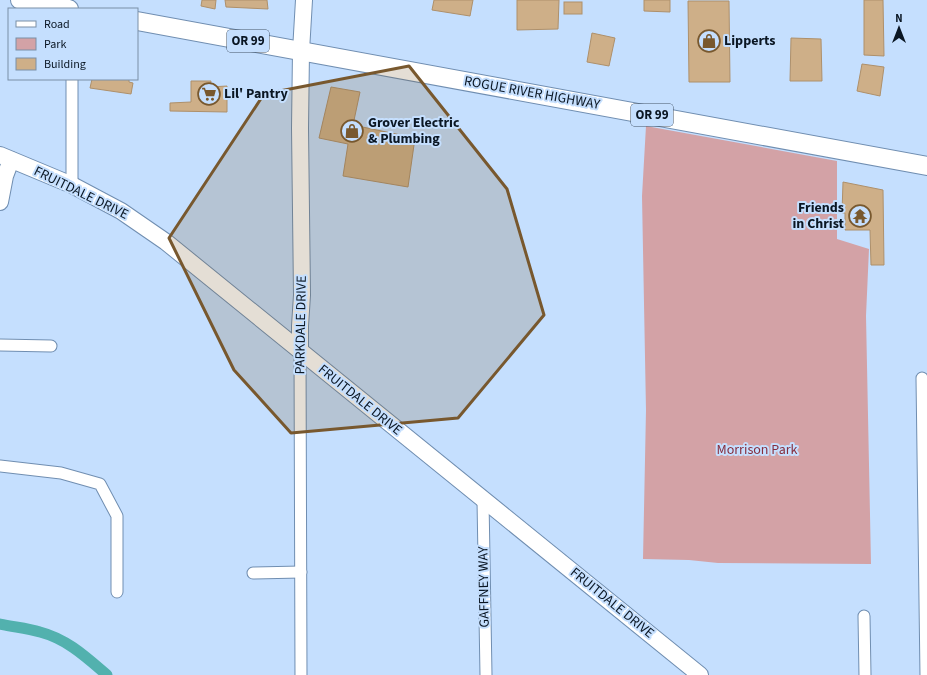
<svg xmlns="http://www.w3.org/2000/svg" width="927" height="675" viewBox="0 0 927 675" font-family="'Source Sans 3',sans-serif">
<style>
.green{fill:#d3a2a6}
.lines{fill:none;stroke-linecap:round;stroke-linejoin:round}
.canal{stroke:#52b1ae;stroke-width:11}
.building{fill:#ceaf88;stroke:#ae906b}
.street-casing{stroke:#708eb1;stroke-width:13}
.secondary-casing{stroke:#708eb1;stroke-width:18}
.primary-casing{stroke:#708eb1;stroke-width:20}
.street{stroke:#fff;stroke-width:11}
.secondary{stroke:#fff;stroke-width:16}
.primary{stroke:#fff;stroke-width:18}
.marked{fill:#78582e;fill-opacity:0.2;stroke:#78582e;stroke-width:3;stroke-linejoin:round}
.labels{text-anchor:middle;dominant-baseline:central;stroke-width:4;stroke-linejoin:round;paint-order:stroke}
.shield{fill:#c5dffe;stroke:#425265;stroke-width:1}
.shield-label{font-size:13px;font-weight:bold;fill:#0a1623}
.poi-label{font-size:14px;font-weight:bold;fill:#0a1623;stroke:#c5dffe;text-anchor:start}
.street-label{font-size:14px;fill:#0a1623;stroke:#c5dffe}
.park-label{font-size:14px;fill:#852e3e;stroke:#c5dffe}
</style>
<rect width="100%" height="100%" fill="#c5dffe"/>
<!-- green -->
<polygon class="green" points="646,126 837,161 837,239 869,249 866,316 871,564 718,563 689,560 643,559 646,410 642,196"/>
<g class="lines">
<!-- canal -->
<path class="canal" d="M0 624C13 627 27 628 40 632 67 639 86 657 107 675"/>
</g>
<!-- building -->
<g class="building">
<polygon points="202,0 216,0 215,9 201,6"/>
<polygon points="225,0 267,0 268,9 226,7"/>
<polygon points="434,0 473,0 470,16 432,10"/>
<polygon points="517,0 559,0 558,29 517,30"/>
<polygon points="644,0 670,0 670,12 644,11"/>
<polygon points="864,0 883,0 884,56 864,55"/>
<polygon points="688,1 729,1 730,82 689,82"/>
<rect x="564" y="2" width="18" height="12"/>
<polygon points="592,33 615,38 609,66 587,62"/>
<polygon points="791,38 821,39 822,81 790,81"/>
<polygon points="862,64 884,67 880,96 857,91"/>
<polygon points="92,79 129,79 129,82 133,83 131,94 90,88"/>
<polygon points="191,81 211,81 210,87 227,86 227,112 170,111 170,103 191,102"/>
<polygon points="331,87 360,92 353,125 415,138 408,187 343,176 348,144 319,138"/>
<polygon points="843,182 883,190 884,265 871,265 870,230 845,230 845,213 842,213"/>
</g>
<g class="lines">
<!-- street casing -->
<g class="street-casing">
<g id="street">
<polyline points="72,185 72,79"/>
<polyline points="0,345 51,346"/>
<polyline points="300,350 301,675"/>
<polyline points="922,378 926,675"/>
<polyline points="0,466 61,473 100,484 117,516 117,592"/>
<polyline points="483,500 486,675"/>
<polyline points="253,573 301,572"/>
<polyline points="864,616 865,675"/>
</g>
</g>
<!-- secondary casing -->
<g class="secondary-casing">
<g id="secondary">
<polyline points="0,155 72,185 121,211 166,242 700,675"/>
<polyline points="0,202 5,176 11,160"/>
<polyline points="300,350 300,326 302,295 300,128 301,51 304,0"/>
</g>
</g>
<!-- primary casing -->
<g class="primary-casing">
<g id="primary">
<polyline points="20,0 69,9"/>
<polyline points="137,21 927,166"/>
</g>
</g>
<!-- street -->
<use href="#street" class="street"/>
<!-- secondary -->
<use href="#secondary" class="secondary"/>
<!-- primary -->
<use href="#primary" class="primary"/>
</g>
<!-- marked area -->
<path class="marked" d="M409 66 507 189 544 315 458 418 291 433 234 370 169 238 264 94Z"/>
<!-- icons -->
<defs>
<g id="shop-ring" transform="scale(1.15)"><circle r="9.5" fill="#c5dffe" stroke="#78582e" stroke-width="1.5"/><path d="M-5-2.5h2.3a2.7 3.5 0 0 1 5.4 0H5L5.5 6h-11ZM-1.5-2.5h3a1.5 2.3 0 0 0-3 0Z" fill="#78582e"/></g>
<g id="supermarket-ring" transform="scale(1.15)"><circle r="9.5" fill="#c5dffe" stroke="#78582e" stroke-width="1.5"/><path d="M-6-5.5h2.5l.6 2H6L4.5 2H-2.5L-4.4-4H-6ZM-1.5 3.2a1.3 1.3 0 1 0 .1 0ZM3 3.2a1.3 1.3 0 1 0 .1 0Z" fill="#78582e"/></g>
<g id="temple-ring" transform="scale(1.15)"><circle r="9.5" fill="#c5dffe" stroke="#78582e" stroke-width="1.5"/><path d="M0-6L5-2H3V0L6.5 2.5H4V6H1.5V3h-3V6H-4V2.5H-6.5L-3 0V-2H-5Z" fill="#78582e"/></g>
</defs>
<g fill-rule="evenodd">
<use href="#shop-ring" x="709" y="41"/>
<use href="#supermarket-ring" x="209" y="94"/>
<use href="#shop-ring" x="352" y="131"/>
<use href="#temple-ring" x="860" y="216"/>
</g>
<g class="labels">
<!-- shield labels -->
<g class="shield">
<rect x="227" y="30" width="42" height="22" rx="3"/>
<rect x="631" y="104" width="42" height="22" rx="3"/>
</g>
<g class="shield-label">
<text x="248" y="41">OR 99</text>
<text x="652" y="115">OR 99</text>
</g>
<!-- poi labels -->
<g class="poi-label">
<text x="724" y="41">Lipperts</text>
<text x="224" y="94">Lil' Pantry</text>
<text x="368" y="123">Grover Electric<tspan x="368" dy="16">&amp; Plumbing</tspan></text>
<text x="844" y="208" text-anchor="end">Friends<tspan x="844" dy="16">in Christ</tspan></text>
</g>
<!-- street labels -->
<g class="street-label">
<text transform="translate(532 93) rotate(10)">ROGUE RIVER HIGHWAY</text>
<text transform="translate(81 193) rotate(26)">FRUITDALE DRIVE</text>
<text transform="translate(301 325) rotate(-89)">PARKDALE DRIVE</text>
<text transform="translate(360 400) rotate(39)">FRUITDALE DRIVE</text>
<text transform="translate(484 587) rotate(-91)">GAFFNEY WAY</text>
<text transform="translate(612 603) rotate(39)">FRUITDALE DRIVE</text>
</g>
<!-- park labels -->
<g class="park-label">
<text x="757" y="450">Morrison Park</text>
</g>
</g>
<!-- legend -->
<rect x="8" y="8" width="130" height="72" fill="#c5dffe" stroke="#7a8fa6"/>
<rect x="16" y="21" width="20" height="6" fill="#ffffff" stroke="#7a8fa6"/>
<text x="44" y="28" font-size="12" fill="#0a1623">Road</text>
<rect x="16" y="38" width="20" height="12" fill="#d3a2a6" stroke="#7a8fa6"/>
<text x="44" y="48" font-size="12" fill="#0a1623">Park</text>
<rect x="16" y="58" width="20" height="12" fill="#ceaf88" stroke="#7a8fa6"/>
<text x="44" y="68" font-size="12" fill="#0a1623">Building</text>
<!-- north arrow -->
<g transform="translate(899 28)" stroke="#c5dffe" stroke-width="3" paint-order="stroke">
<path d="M0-3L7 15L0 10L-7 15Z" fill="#0a1623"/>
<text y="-6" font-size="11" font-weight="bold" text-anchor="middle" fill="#0a1623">N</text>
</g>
</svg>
